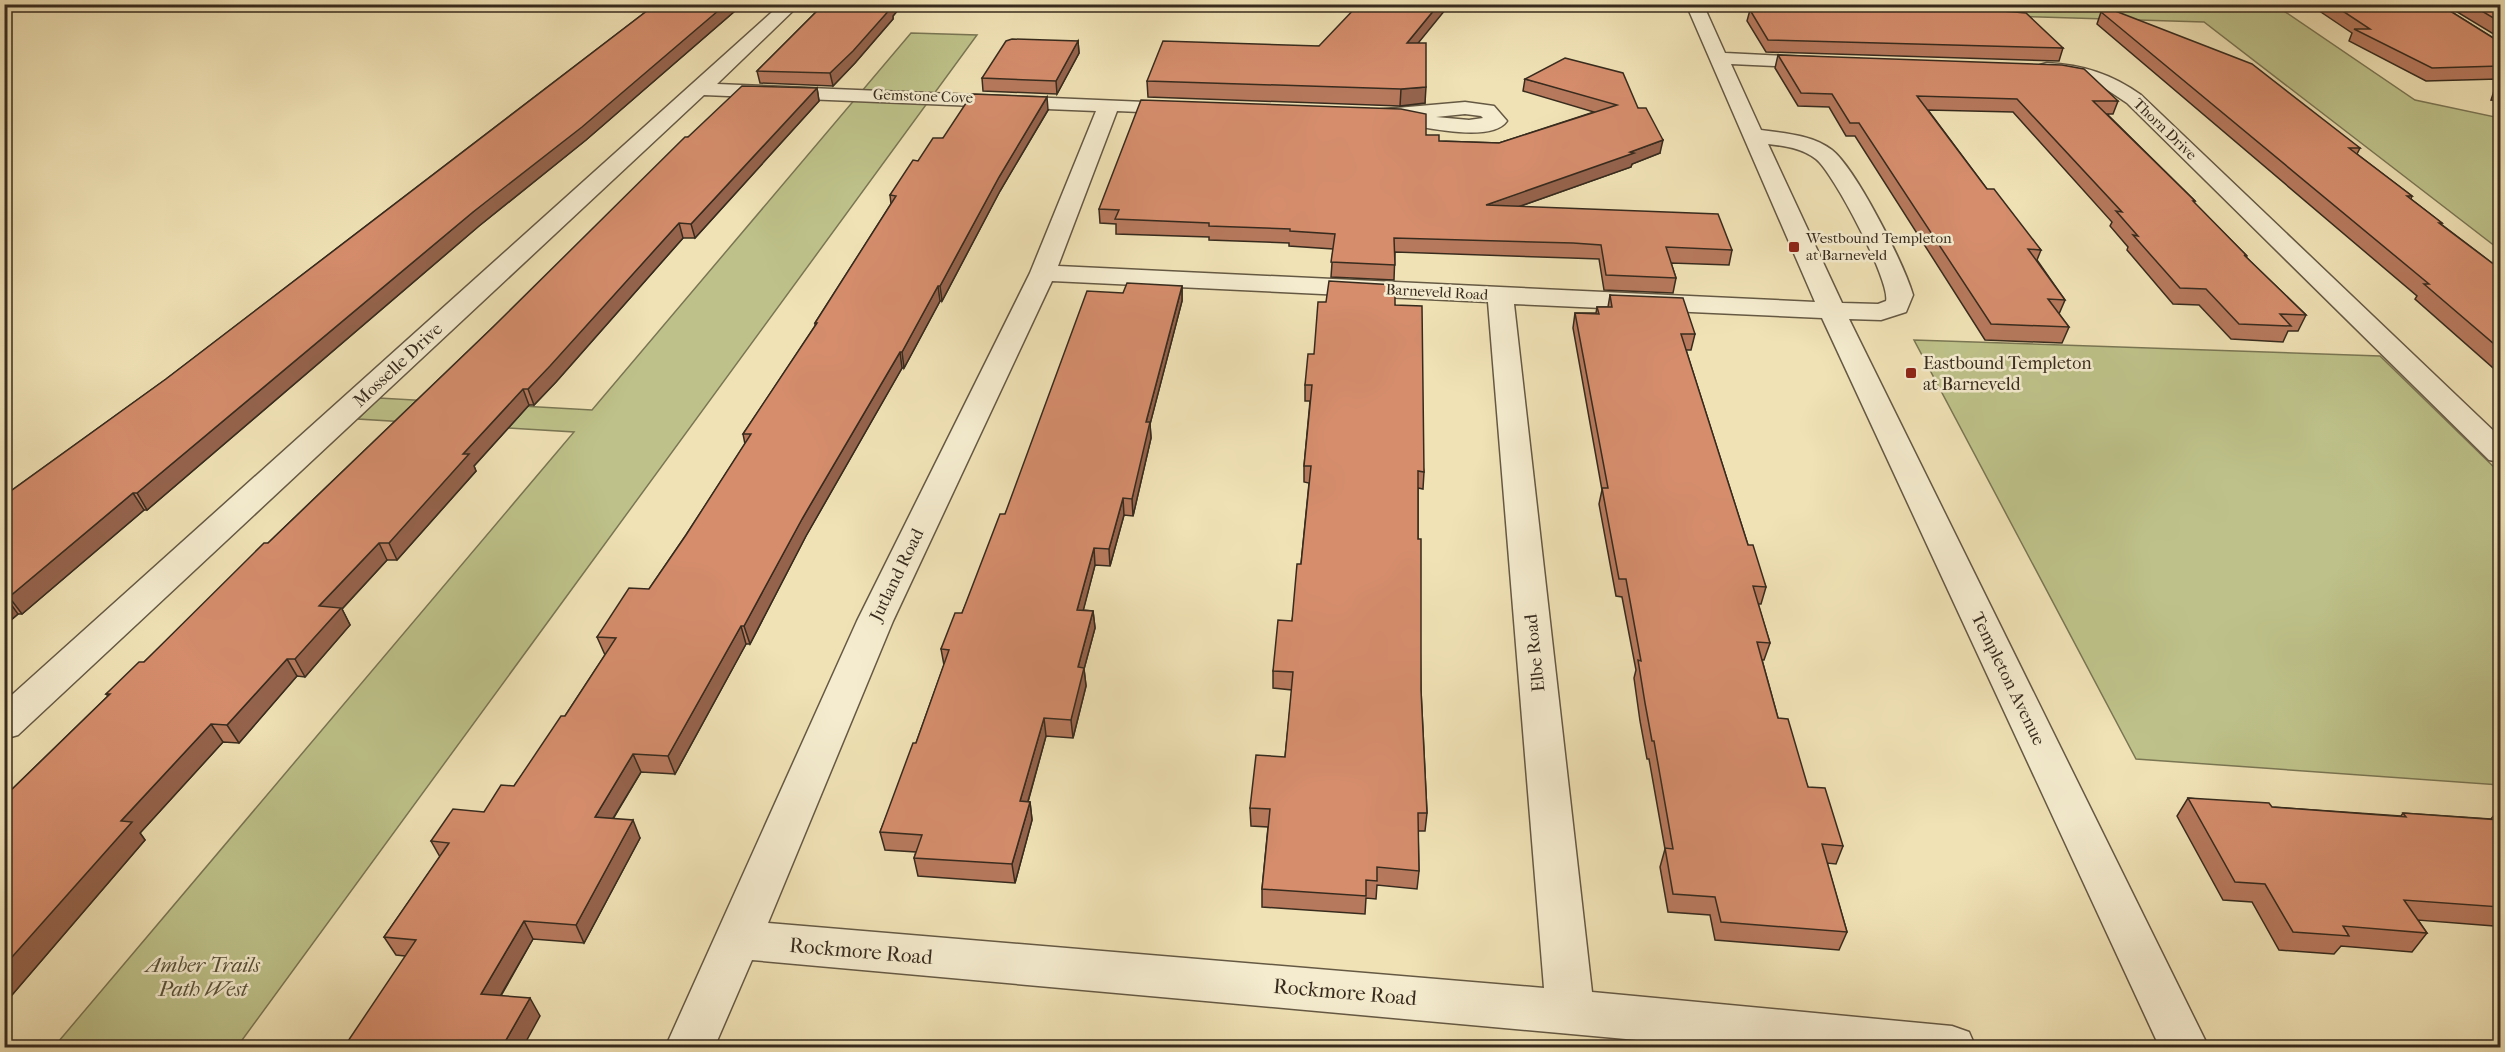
<svg xmlns="http://www.w3.org/2000/svg" width="2505" height="1052" viewBox="0 0 2505 1052" font-family="'IM FELL French Canon',serif">
<style>
.green{fill:#bec28a;stroke:#7a7654;stroke-width:1.5}
.lines{fill:none;stroke-linecap:round;stroke-linejoin:round}
.minor-casing{stroke:#655944;stroke-width:3}
.minor{fill:#f5eccf;fill-rule:evenodd}
.wall{fill:#b7795d;stroke:#372b1e;stroke-width:1.5}
.shaded-wall{fill:#95634c;stroke:#372b1e;stroke-width:1.5}
.building{fill:#d58d6c;stroke:#372b1e;stroke-width:1.5}
.poi-dot{fill:#8f2418;stroke:#f5eccf;stroke-width:2}
.labels{text-anchor:middle;dominant-baseline:central;stroke-width:5;stroke-linejoin:round;paint-order:stroke}
.far-street-label{font-size:15px;fill:#372b1e;stroke:#f5eccf}
.far-poi-label{font-size:15px;fill:#372b1e;stroke:#f5eccf;text-anchor:start}
.poi-label{font-size:18px;fill:#372b1e;stroke:#f5eccf;text-anchor:start}
.street-label{font-size:18px;fill:#372b1e;stroke:#f5eccf}
.near-street-label{font-size:21px;fill:#372b1e;stroke:#f5eccf}
.near-park-label{font-size:21px;font-style:italic;fill:#595139;stroke:#f5eccf}
</style>
<rect width="100%" height="100%" fill="#f0e2b5"/>
<filter id="stains"><feTurbulence type="fractalNoise" baseFrequency=".00333" numOctaves="4"/><feColorMatrix values="0 0 0 0 .2 0 0 0 0 .09 0 0 0 0 .02 0 0 0 .5 -.17"/></filter>
<radialGradient id="worn" r=".72"><stop offset=".6" stop-color="#630" stop-opacity="0"/><stop offset="1" stop-color="#630" stop-opacity=".3"/></radialGradient>
<!-- green -->
<g class="green">
<polygon points="1712,5 2275,5 2415,100 2500,118 2500,250 2204,22 1713,7"/>
<polygon points="911,33 977,35 237,1047 53,1048 574,432 358,419 379,398 592,410"/>
<polygon points="1914,340 2380,356 2500,473 2500,785 2136,759"/>
</g>
<g class="lines">
<!-- minor casing -->
<g class="minor-casing">
<g id="minor">
<path d="M781 4H800L717 84 1192 104 1195 108 1192 112 1185 114 1117 111 1058 266 1815 302 1686 4H1703L1725 53 1828 58 1831 62 1828 66 1821 68 1731 64 1761 130C1784 133 1813 135 1832 150 1856 169 1904 264 1913 295L1906 312 1881 320 1849 319 2209 1048H2160L1822 318 1514 304 1592 992 1952 1026 1969 1032 1976 1048H1725L752 960 714 1048H665L857 621 1030 273 1096 111 704 95 18 735 4 739V702ZM1768 144C1784 146 1802 148 1816 159 1833 172 1891 282 1886 301L1878 304 1842 303ZM1052 281 1488 302 1544 988 768 923 893 621Z"/>
<path d="M2047 63C2083 65 2112 74 2141 95L2500 437V462L2489 460 2127 103 2106 89 2087 80 2040 73 2037 69 2040 65Z"/>
<path d="M1465 102 1494 106 1507 121C1490 146 1408 123 1381 120L1374 118 1371 114 1374 110ZM1465 114 1481 116 1483 118 1469 120 1436 117Z"/>
</g>
</g>
<!-- minor -->
<use href="#minor" class="minor"/>
</g>
<!-- wall -->
<g class="wall">
<polygon points="656,4 743,4 586,140 479,226 147,510 144,510 22,614 18,614 4,626 4,496 166,379"/>
<polygon points="824,4 903,4 893,16 893,19 855,63 833,86 760,83 757,71"/>
<polygon points="2309,4 2439,4 2498,41 2500,41 2500,101 2491,100 2498,79 2426,81 2349,41 2352,33"/>
<polygon points="2444,4 2500,4 2500,38"/>
<polygon points="1750,10 2063,48 2059,61 1766,52 1747,21"/>
<polygon points="2101,12 2360,148 2357,154 2412,196 2411,199 2442,223 2441,224 2500,269 2500,374 2415,299 2417,296 2097,24"/>
<polygon points="1078,41 1079,53 1057,94 983,91 982,78"/>
<polygon points="1419,43 1425,103 1400,106 1148,97 1147,81 1319,46"/>
<polygon points="1778,55 2118,101 2113,114 2107,114 2195,201 2194,203 2247,256 2246,257 2306,315 2298,331 2288,331 2283,342 2231,339 2199,305 2173,304 2127,250 2128,247 2110,226 2112,222 2013,112 1928,110 1987,189 2041,250 2037,260 2065,300 2059,314 2069,327 2062,343 1985,340 1855,136 1846,136 1829,107 1798,106 1775,68"/>
<polygon points="1525,79 1638,108 1660,153 1632,164 1631,167 1520,206 1732,250 1729,265 1671,263 1676,278 1673,293 1604,290 1599,259 1571,258 1395,252 1394,280 1331,277 1333,249 1289,246 1289,243 1209,240 1209,237 1116,234 1116,224 1100,223 1099,209 1426,135 1439,141 1499,143 1594,112 1523,91"/>
<polygon points="817,88 819,101 695,238 683,238 556,382 534,405 529,405 474,466 476,471 397,560 387,560 342,609 350,625 305,677 297,676 239,743 223,742 140,833 145,840 12,995 4,994 4,797 108,696 106,694 144,662 491,329 688,137"/>
<polygon points="1048,110 1000,191 942,301 940,301 904,368 902,368 806,536 750,644 746,644 675,774 641,772 613,819 640,838 584,943 533,939 501,996 540,1016 405,956 396,955 384,937 440,857 431,841 484,812 514,786 565,716 605,655 597,637 649,589 686,535 745,444 743,434 815,326 815,323 891,204 890,195 918,161 943,138"/>
<polygon points="1182,286 1182,301 1150,424 1151,438 1133,516 1124,515 1110,566 1095,565 1083,610 1093,611 1095,628 1084,669 1086,686 1073,738 1046,736 1028,802 1030,802 1032,820 1015,883 918,876 914,858 916,852 885,850 880,832 916,743 944,665 941,649 962,613 1005,514 1123,293"/>
<polygon points="1610,295 1695,334 1691,350 1686,350 1748,545 1766,587 1761,604 1758,604 1770,643 1764,660 1762,660 1778,718 1808,787 1843,846 1836,864 1827,863 1847,932 1839,950 1715,940 1710,915 1668,912 1660,867 1665,849 1649,759 1647,759 1640,721 1634,678 1636,670 1622,597 1616,596 1599,504 1602,490 1573,328 1575,313 1596,313 1597,307 1608,307"/>
<polygon points="1395,305 1424,472 1423,489 1418,488 1418,539 1421,690 1427,813 1425,831 1418,831 1419,871 1417,889 1377,885 1376,899 1366,898 1365,914 1262,907 1262,889 1268,827 1251,826 1250,808 1285,757 1292,690 1273,688 1273,671 1292,621 1301,564 1309,483 1304,482 1304,466 1310,401 1305,401 1305,385 1314,354"/>
<polygon points="2188,798 2272,807 2401,816 2403,813 2491,819 2500,808 2500,936 2494,926 2418,920 2427,933 2412,952 2341,946 2334,954 2279,950 2252,902 2223,900 2177,816"/>
</g>
<!-- shaded-wall -->
<g class="shaded-wall">
<polygon points="726,4 743,4 586,140 479,226 147,510 137,493 473,212"/>
<polygon points="891,4 903,4 893,16 893,19 855,63 833,86 830,73"/>
<polygon points="1439,4 1450,4 1406,58 1407,43"/>
<polygon points="1078,41 1079,53 1057,94 1056,81"/>
<polygon points="1426,87 1425,103 1400,106 1401,89"/>
<polygon points="817,88 819,101 695,238 691,224"/>
<polygon points="1047,97 1048,110 1000,191 942,301 940,286 999,177"/>
<polygon points="1663,140 1660,153 1632,164 1631,167 1484,219 1486,205"/>
<polygon points="679,223 683,238 556,382 534,405 528,389"/>
<polygon points="938,286 940,301 904,368 902,352"/>
<polygon points="1182,286 1182,301 1150,424 1151,438 1133,516 1132,499 1146,422"/>
<polygon points="900,352 902,368 806,536 750,644 744,626 802,519"/>
<polygon points="523,389 529,405 474,466 476,471 397,560 389,543 463,454"/>
<polygon points="133,493 144,510 22,614 9,597"/>
<polygon points="1123,498 1124,515 1110,566 1109,549"/>
<polygon points="379,543 387,560 342,609 350,625 305,677 295,659 319,606"/>
<polygon points="1094,548 1095,565 1079,627 1077,610"/>
<polygon points="6,597 18,614 4,626 4,598"/>
<polygon points="1093,611 1095,628 1084,669 1086,686 1073,738 1071,720 1078,667"/>
<polygon points="741,626 746,644 675,774 668,756"/>
<polygon points="287,659 297,676 239,743 227,725"/>
<polygon points="1044,718 1046,736 1023,819 1020,801"/>
<polygon points="211,724 223,742 140,833 145,840 12,995 4,987 4,966 121,821"/>
<polygon points="633,754 641,772 603,835 595,817"/>
<polygon points="1030,802 1032,820 1015,883 1012,864"/>
<polygon points="633,820 640,838 584,943 576,925"/>
<polygon points="524,921 533,939 491,1012 481,994"/>
<polygon points="530,998 540,1016 523,1047 502,1047"/>
</g>
<!-- building -->
<g class="building">
<polygon points="656,4 726,4 582,127 473,212 137,493 133,493 9,597 6,597 4,598 4,496 166,379"/>
<polygon points="824,4 891,4 888,7 892,7 853,51 830,73 757,71"/>
<polygon points="1359,4 1439,4 1407,43 1426,43 1426,87 1401,89 1147,81 1163,41 1319,46"/>
<polygon points="1818,4 1921,4 2026,13 2063,48 1768,40 1750,10 1813,11"/>
<polygon points="2332,4 2439,4 2498,41 2500,41 2500,66 2432,68 2354,29 2370,29"/>
<polygon points="2470,4 2500,4 2500,22"/>
<polygon points="2105,7 2252,64 2360,148 2349,148 2412,196 2407,196 2442,223 2439,223 2500,269 2500,349 2424,284 2429,284 2101,12"/>
<polygon points="1012,39 1078,41 1056,81 982,78 1006,41"/>
<polygon points="1778,55 2062,65 2084,69 2118,101 2093,101 2195,201 2193,201 2247,256 2244,255 2306,315 2280,314 2291,326 2239,324 2206,289 2180,288 2133,235 2138,236 2116,211 2122,212 2017,99 1917,96 1987,189 1994,189 2041,250 2028,249 2065,300 2048,299 2069,327 1991,324 1859,123 1850,123 1832,94 1801,93"/>
<polygon points="1565,58 1623,73 1638,108 1646,108 1663,140 1630,152 1634,153 1486,205 1718,214 1732,250 1666,247 1676,278 1606,275 1601,245 1573,243 1394,238 1395,265 1331,262 1335,234 1290,231 1290,229 1209,226 1209,223 1115,219 1119,210 1099,209 1141,100 1401,109 1426,114 1426,135 1439,135 1439,141 1499,143 1617,105 1525,79"/>
<polygon points="742,86 817,88 691,224 679,223 550,366 528,389 523,389 463,454 469,454 389,543 379,543 319,606 341,608 295,659 287,659 227,725 211,724 121,821 132,822 4,966 4,797 110,694 106,694 139,662 144,662 264,543 268,543 491,329 685,137 688,137"/>
<polygon points="972,94 1047,97 999,177 940,286 938,286 902,352 900,352 802,519 744,626 741,626 668,756 633,754 595,817 633,820 576,925 524,921 481,994 530,998 502,1047 344,1047 416,940 384,937 449,843 431,841 453,809 484,812 501,785 514,786 561,716 565,716 616,638 597,637 629,588 649,589 686,535 751,434 743,434 817,323 815,323 896,196 890,195 913,160 918,161 933,138 943,138"/>
<polygon points="1329,281 1395,285 1395,305 1422,306 1424,472 1418,471 1418,539 1421,539 1421,690 1427,813 1418,813 1419,871 1377,867 1377,881 1366,880 1366,896 1262,889 1270,809 1250,808 1256,755 1285,757 1293,672 1273,671 1278,620 1292,621 1297,564 1301,564 1311,466 1304,466 1312,385 1305,385 1308,354 1314,354 1318,302 1326,302"/>
<polygon points="1127,283 1182,286 1146,422 1150,422 1132,499 1123,498 1109,549 1094,548 1077,610 1093,611 1078,667 1084,668 1071,720 1044,718 1020,801 1030,802 1012,864 914,858 922,835 880,832 913,743 916,743 949,650 941,649 955,613 962,613 1000,514 1005,514 1087,291 1123,293"/>
<polygon points="1610,295 1683,298 1695,334 1681,334 1748,545 1753,545 1766,587 1753,586 1770,643 1757,642 1778,718 1788,719 1808,787 1825,788 1843,846 1822,844 1847,932 1721,922 1715,897 1673,894 1665,848 1673,849 1654,741 1652,741 1645,703 1638,660 1641,661 1626,579 1619,579 1602,488 1608,488 1575,313 1599,314 1597,307 1612,307"/>
<polygon points="2188,798 2269,803 2272,807 2406,817 2403,813 2500,820 2500,907 2404,900 2427,933 2343,926 2349,936 2293,932 2265,884 2235,882"/>
</g>
<!-- markers -->
<g class="poi-dot">
<rect x="1788" y="241" width="12" height="12" rx="3"/>
<rect x="1905" y="367" width="12" height="12" rx="3"/>
</g>
<g class="labels">
<!-- far-street labels -->
<g class="far-street-label">
<text transform="translate(923 96) rotate(2)">Gemstone Cove</text>
<text transform="translate(2165 129) rotate(44)">Thorn Drive</text>
<text transform="translate(1437 292) rotate(3)">Barneveld Road</text>
</g>
<!-- far-poi labels -->
<g class="far-poi-label">
<text x="1806" y="238">Westbound Templeton<tspan x="1806" dy="17">at Barneveld</tspan></text>
</g>
<!-- poi labels -->
<g class="poi-label">
<text x="1923" y="363">Eastbound Templeton<tspan x="1923" dy="21">at Barneveld</tspan></text>
</g>
<!-- street labels -->
<g class="street-label">
<text transform="translate(398 365) rotate(-43)">Mosselle Drive</text>
<text transform="translate(897 575) rotate(-64)">Jutland Road</text>
<text transform="translate(1535 653) rotate(-96)">Elbe Road</text>
<text transform="translate(2008 679) rotate(64)">Templeton Avenue</text>
</g>
<!-- near-street labels -->
<g class="near-street-label">
<text transform="translate(861 951) rotate(5)">Rockmore Road</text>
<text transform="translate(1345 992) rotate(5)">Rockmore Road</text>
</g>
<!-- near-park labels -->
<g class="near-park-label">
<text x="203" y="965">Amber Trails<tspan x="203" dy="24">Path West</tspan></text>
</g>
</g>
<!-- margin -->
<rect width="2505" height="1052" fill="none" stroke="#f0e2b5" stroke-width="24"/>
<rect x="6" y="6" width="2493" height="1040" fill="none" stroke="#372b1e" stroke-width="3"/>
<rect x="12" y="12" width="2481" height="1028" fill="none" stroke="#372b1e" stroke-width="1.5"/>
<rect width="100%" height="100%" filter="url(#stains)"/>
<rect width="100%" height="100%" fill="url(#worn)"/>
</svg>
